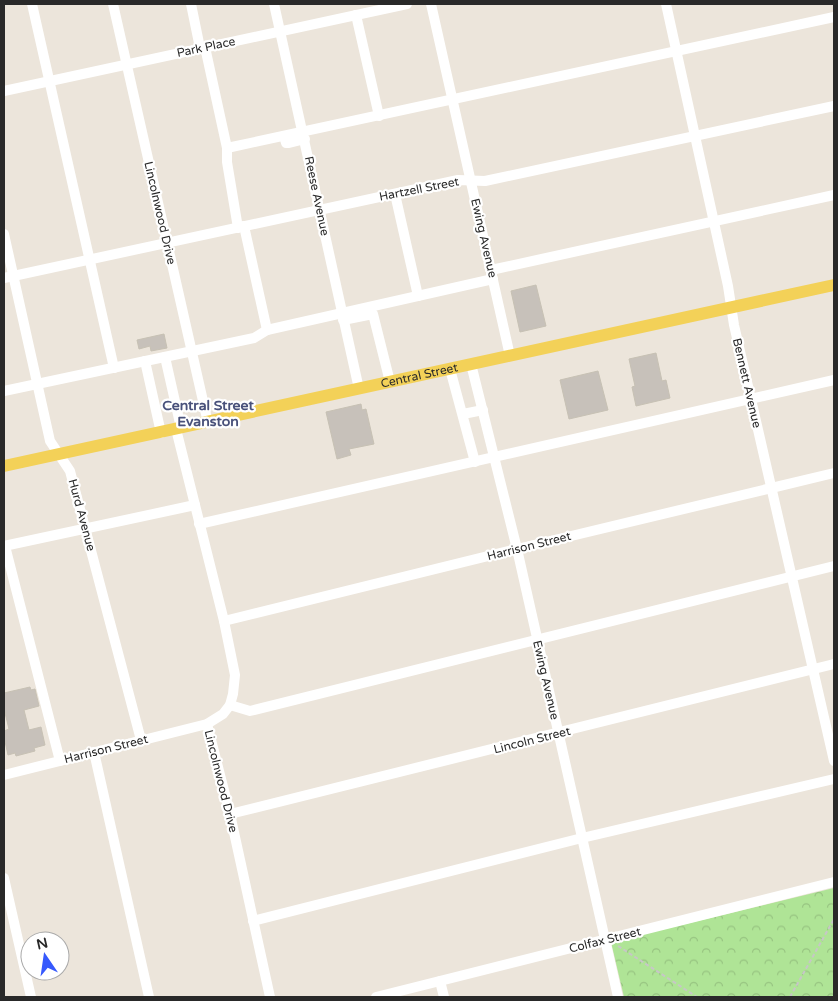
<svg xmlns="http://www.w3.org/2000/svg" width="838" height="1001" viewBox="0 0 838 1001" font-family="'Varela Round',sans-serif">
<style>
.forest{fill:url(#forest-crowns)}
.building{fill:#c7c1ba;stroke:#c7c1b4}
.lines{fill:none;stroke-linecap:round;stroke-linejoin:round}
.path{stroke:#c7c7c7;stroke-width:2;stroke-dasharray:4 2.5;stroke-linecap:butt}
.minor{stroke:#fff;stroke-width:10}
.major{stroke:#f3d158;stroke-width:12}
.labels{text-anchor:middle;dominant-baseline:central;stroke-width:4.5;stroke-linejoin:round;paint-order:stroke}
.street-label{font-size:12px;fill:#292929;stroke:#fff}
.neighbourhood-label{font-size:14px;font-weight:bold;fill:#49517a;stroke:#fff}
</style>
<defs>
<pattern id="forest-crowns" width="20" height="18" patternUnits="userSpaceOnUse" patternTransform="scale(1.25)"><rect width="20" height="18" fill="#afe496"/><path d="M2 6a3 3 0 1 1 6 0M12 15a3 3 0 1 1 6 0" fill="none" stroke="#97c481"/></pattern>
</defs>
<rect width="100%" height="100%" fill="#ece5db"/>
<!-- forest -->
<polygon class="forest" points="834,888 834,997 624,997 611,942"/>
<!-- building -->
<g class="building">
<polygon points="536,285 546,326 520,332 511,291"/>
<polygon points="164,334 167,348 151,351 150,346 139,349 137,340"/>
<polygon points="656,353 662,381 666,380 670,398 636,406 632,387 635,386 629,359"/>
<polygon points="598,371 608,410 569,419 560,380"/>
<polygon points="361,404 362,410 366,409 374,444 349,449 351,455 337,459 326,412"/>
<polygon points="30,687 31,690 35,689 39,706 24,710 29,730 41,727 45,745 34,748 35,751 16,756 15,753 8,755 4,737 4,731 9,729 4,709 4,693"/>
</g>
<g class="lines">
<!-- path -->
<g class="path">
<polyline points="618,946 697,997"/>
<polyline points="790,997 834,919"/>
</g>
<!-- minor -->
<g class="minor">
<polyline points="32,4 114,368"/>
<polyline points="113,4 208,423"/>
<polyline points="191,4 200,48"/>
<polyline points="274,4 359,389"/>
<polyline points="431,4 510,356"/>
<polyline points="666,4 728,286 734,325 834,761"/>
<polyline points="356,15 379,116"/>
<polyline points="205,47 227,148 227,162 238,228"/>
<polyline points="4,91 407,4"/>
<polyline points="284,136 286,143 289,143 305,139"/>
<polyline points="227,148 834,17"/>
<polyline points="395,194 418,296"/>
<polyline points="244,226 267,330"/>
<polyline points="4,234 50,441 70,471 141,740"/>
<polyline points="491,270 834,195"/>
<polyline points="4,278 458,180 485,181 834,106"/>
<polyline points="343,320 373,314 390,382"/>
<polyline points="165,357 181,428"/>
<polyline points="145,361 161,433"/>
<polyline points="471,364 517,549 618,997"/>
<polyline points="450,369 475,462"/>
<polyline points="4,391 254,338 267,330 493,279"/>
<polyline points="463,414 483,410"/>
<polyline points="199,524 834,380"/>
<polyline points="4,546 195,505"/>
<polyline points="5,546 60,761"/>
<polyline points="224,621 517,549 834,473"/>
<polyline points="230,705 250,711 834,566"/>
<polyline points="207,724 230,814 270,997"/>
<polyline points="94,752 149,997"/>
<polyline points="4,775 207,724 223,714 230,705 233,694 235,675 224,621 176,429"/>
<polyline points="230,814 834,664"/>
<polyline points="4,878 31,997"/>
<polyline points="253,921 582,838 834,779"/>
<polyline points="440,981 444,997"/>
<polyline points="376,997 834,882"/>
</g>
<!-- major -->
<path class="major" id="s1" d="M4 466 834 285"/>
</g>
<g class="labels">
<!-- street labels -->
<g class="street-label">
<text transform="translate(206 47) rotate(-12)">Park Place</text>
<text transform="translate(419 189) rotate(-11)">Hartzell Street</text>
<text transform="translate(317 196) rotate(78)">Reese Avenue</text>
<text transform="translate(160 213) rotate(77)">Lincolnwood Drive</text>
<text transform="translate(484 238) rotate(77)">Ewing Avenue</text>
<text stroke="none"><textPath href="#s1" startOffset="425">Central Street</textPath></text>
<text transform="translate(747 383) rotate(77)">Bennett Avenue</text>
<text transform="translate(82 515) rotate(75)">Hurd Avenue</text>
<text transform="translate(529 546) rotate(-14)">Harrison Street</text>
<text transform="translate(546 680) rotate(77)">Ewing Avenue</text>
<text transform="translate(532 740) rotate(-14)">Lincoln Street</text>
<text transform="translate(106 749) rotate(-14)">Harrison Street</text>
<text transform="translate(221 781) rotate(76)">Lincolnwood Drive</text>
<text transform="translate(605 940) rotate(-14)">Colfax Street</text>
</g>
<!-- neighbourhood labels -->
<g class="neighbourhood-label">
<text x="208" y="405">Central Street<tspan x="208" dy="16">Evanston</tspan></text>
</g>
</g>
<!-- border -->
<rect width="838" height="1001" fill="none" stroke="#292929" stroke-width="10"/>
<!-- north arrow -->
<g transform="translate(45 956) rotate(347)"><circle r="24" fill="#ffffff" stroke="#a9a9a9"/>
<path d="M0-4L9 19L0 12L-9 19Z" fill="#3659fd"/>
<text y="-8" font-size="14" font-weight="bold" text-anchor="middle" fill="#292929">N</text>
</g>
</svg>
